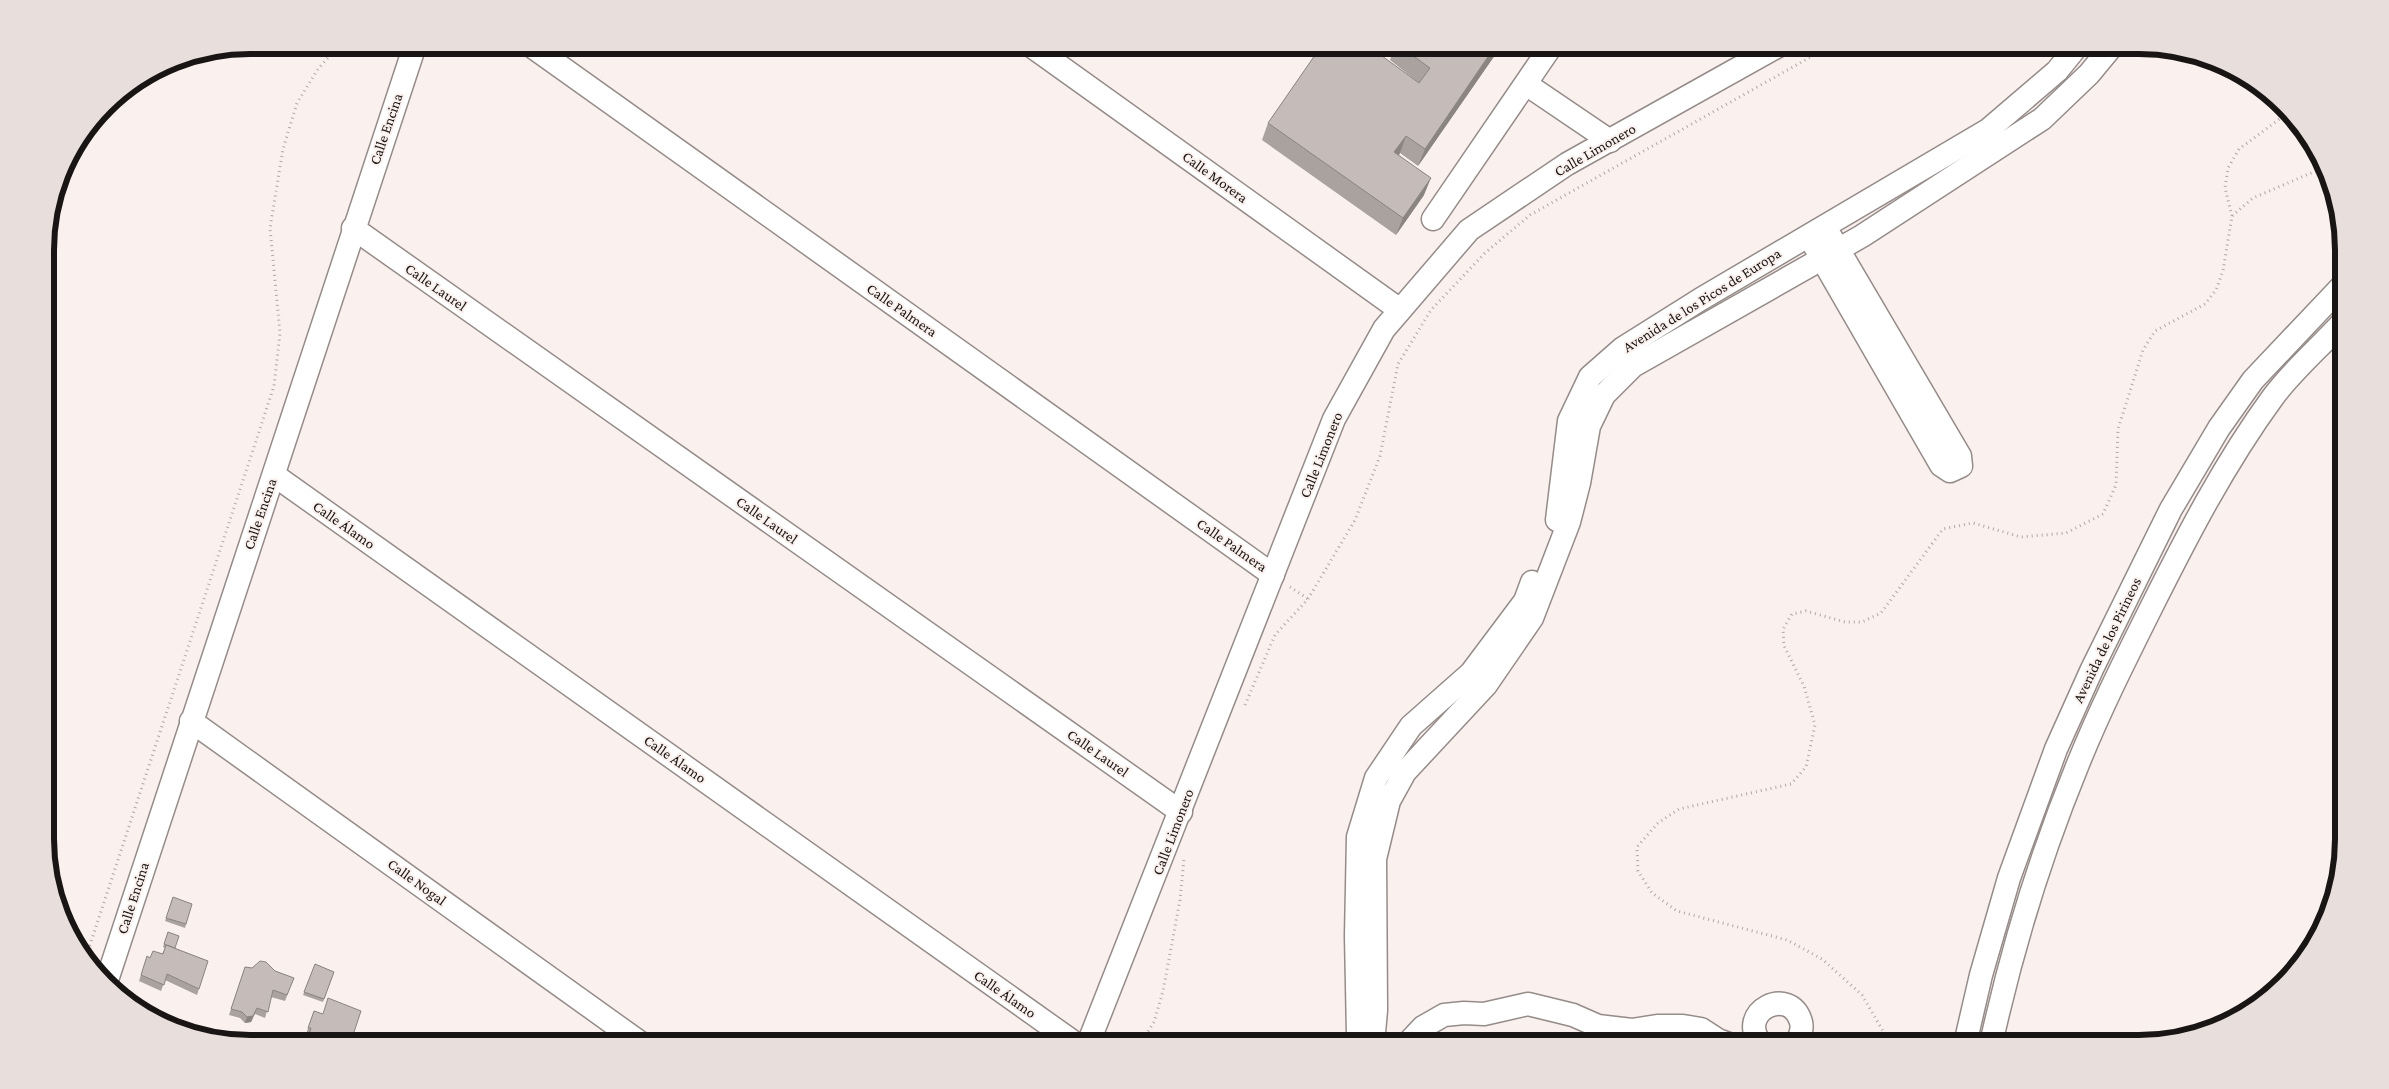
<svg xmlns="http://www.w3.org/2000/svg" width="2389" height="1089" viewBox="0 0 2389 1089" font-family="'Crimson Pro',serif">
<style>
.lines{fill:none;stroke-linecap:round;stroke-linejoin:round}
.minor-casing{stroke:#958c89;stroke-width:25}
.path{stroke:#b1a9a7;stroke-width:3;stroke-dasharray:1 4;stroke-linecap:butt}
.minor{stroke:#fff;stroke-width:22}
.wall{fill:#a9a29f}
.shaded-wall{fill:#8a8482}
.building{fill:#c5bcb9;stroke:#8a8482}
.labels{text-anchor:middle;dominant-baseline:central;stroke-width:4;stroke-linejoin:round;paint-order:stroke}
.street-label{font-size:15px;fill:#181514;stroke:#faf0ed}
.rim{fill:none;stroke:#181514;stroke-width:6}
</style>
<rect width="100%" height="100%" fill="#faf0ed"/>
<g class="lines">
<!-- minor casing -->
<g class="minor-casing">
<g id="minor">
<polyline points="530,45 1273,575"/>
<polyline points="1030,45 1400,310"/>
<polyline points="1526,84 1610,141"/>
<polyline points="1433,219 1552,45"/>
<polyline points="353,228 1181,812"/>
<polyline points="1814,245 1941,465 1950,471 1961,466 1960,456 1831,237"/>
<polyline points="274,475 1076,1044"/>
<polyline points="1557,520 1569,421 1590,377 1623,348 1701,299 1988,130 2057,71 2078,45"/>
<polyline points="191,721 642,1044"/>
<polyline points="106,983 415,45"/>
<polyline points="1088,1044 1334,419 1384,329 1469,230 1567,164 1780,45"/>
<polyline points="1355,1044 1358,1034 1356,936 1358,837 1376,778 1411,726 1471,673 1525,601 1532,582"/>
<polyline points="1373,1044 1376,1010 1375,859 1389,801 1405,772 1486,685 1532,618 1569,522 1579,483 1589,426 1604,395 1633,366 1862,236 2042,119 2089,74 2113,45"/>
<polyline points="1407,1044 1423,1027 1444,1015 1464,1013 1484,1014 1528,1004 1573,1015 1598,1026 1632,1030 1657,1026 1683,1026 1701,1029 1718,1040 1729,1044"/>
<path d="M1761 1044C1735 1012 1790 984 1801 1022 1803 1030 1800 1037 1795 1044"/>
<polyline points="1965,1044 1981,975 2009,878 2056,749 2092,669 2171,509 2219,428 2253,380 2342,286"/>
<path d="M1991 1044C2012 948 2041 854 2078 764 2099 712 2124 662 2149 612 2186 538 2224 464 2273 397 2293 370 2320 347 2343 322"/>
</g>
</g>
<!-- path -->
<g class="path">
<polyline points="2232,216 2225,188 2228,168 2239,149 2289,112"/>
<polyline points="1290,587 1308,599"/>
<polyline points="1245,705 1275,635 1308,599 1355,520 1380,456 1398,364 1431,310 1485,253 1530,215 1832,45"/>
<polyline points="85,960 274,386 280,333 270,228 283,149 297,103 318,69 339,45"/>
<polyline points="1140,1044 1154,1022 1163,991 1180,900 1184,859"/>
<polyline points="1886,1044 1887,1038 1862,995 1822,959 1787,940 1677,911 1652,893 1638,871 1637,847 1658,823 1679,809 1791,784 1806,767 1815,725 1804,686 1784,646 1783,629 1792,614 1806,611 1845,622 1862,622 1881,613 1943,529 1973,523 2021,537 2066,533 2103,514 2116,485 2118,429 2143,350 2155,331 2205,304 2216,290 2223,271 2232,216 2253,198 2325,167"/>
</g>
<!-- minor -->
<use href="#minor" class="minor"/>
</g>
<!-- wall -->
<g class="wall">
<polygon points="1395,45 1502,45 1418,166 1400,153 1399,155 1424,195 1396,235 1262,140 1268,123 1419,83 1390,60"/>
<polygon points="173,897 192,904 185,928 165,921"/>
<polygon points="168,932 175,948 208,961 197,995 165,980 161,991 139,981 147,956 150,958 162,954 165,948 163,947"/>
<polygon points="315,964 334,972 323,1002 303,995"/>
<polygon points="245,967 252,968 275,971 294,978 285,1001 271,997 265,1018 255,1014 251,1022 245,1023 240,1018 229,1015"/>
<polygon points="314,1011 350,1044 306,1044 309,1035 306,1034"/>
</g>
<!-- shaded-wall -->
<g class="shaded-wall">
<polygon points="1496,45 1502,45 1418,166 1425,149"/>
<polygon points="1406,136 1400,153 1388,169 1394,152"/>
<polygon points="1431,178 1424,195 1396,235 1403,218"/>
<polygon points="257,1008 251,1022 245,1023 247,1017"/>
</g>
<!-- building -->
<g class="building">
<polygon points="1322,45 1367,45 1419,83 1430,68 1398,45 1496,45 1425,149 1406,136 1394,152 1431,178 1403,218 1268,123"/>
<polygon points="173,897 192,904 186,924 166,918"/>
<polygon points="168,932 179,936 175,948 164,944"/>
<polygon points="166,945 208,961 199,989 167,974 164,985 141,975 147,956 150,958 153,951 163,954"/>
<polygon points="260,961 266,962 275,971 294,978 287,995 273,990 268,1012 257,1008 253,1016 247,1017 242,1012 231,1009 245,967 252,968"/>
<polygon points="315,964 334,972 324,999 304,992"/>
<polygon points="328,998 361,1011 350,1044 322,1044 308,1039 311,1028 308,1028 314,1011 323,1014"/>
</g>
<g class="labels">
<!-- street labels -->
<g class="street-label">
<text transform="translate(386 129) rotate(-71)">Calle Encina</text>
<text transform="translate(1595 150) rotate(-30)">Calle Limonero</text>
<text transform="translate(1215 177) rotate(36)">Calle Morera</text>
<text transform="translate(436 287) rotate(35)">Calle Laurel</text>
<text transform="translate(1702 300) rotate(-32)">Avenida de los Picos de Europa</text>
<text transform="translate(902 310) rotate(35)">Calle Palmera</text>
<text transform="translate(1321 455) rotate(-68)">Calle Limonero</text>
<text transform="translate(260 514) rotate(-71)">Calle Encina</text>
<text transform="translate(767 520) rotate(35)">Calle Laurel</text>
<text transform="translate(344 525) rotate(35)">Calle Álamo</text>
<text transform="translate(1232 545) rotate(35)">Calle Palmera</text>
<text transform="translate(2107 640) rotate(-64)">Avenida de los Pirineos</text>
<text transform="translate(1098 753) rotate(35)">Calle Laurel</text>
<text transform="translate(675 759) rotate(35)">Calle Álamo</text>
<text transform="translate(1173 832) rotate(-69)">Calle Limonero</text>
<text transform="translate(417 882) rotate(36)">Calle Nogal</text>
<text transform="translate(133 898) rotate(-72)">Calle Encina</text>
<text transform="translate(1005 994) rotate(35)">Calle Álamo</text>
</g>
</g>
<!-- crop -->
<path d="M0 0H2389V1089H0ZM250 54H2139A196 196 0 0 1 2335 250V839A196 196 0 0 1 2139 1035H250A196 196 0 0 1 54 839V250A196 196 0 0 1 250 54Z" fill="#e8dedc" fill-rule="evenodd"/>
<path class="rim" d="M250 54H2139A196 196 0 0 1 2335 250V839A196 196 0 0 1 2139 1035H250A196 196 0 0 1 54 839V250A196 196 0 0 1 250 54Z"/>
</svg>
